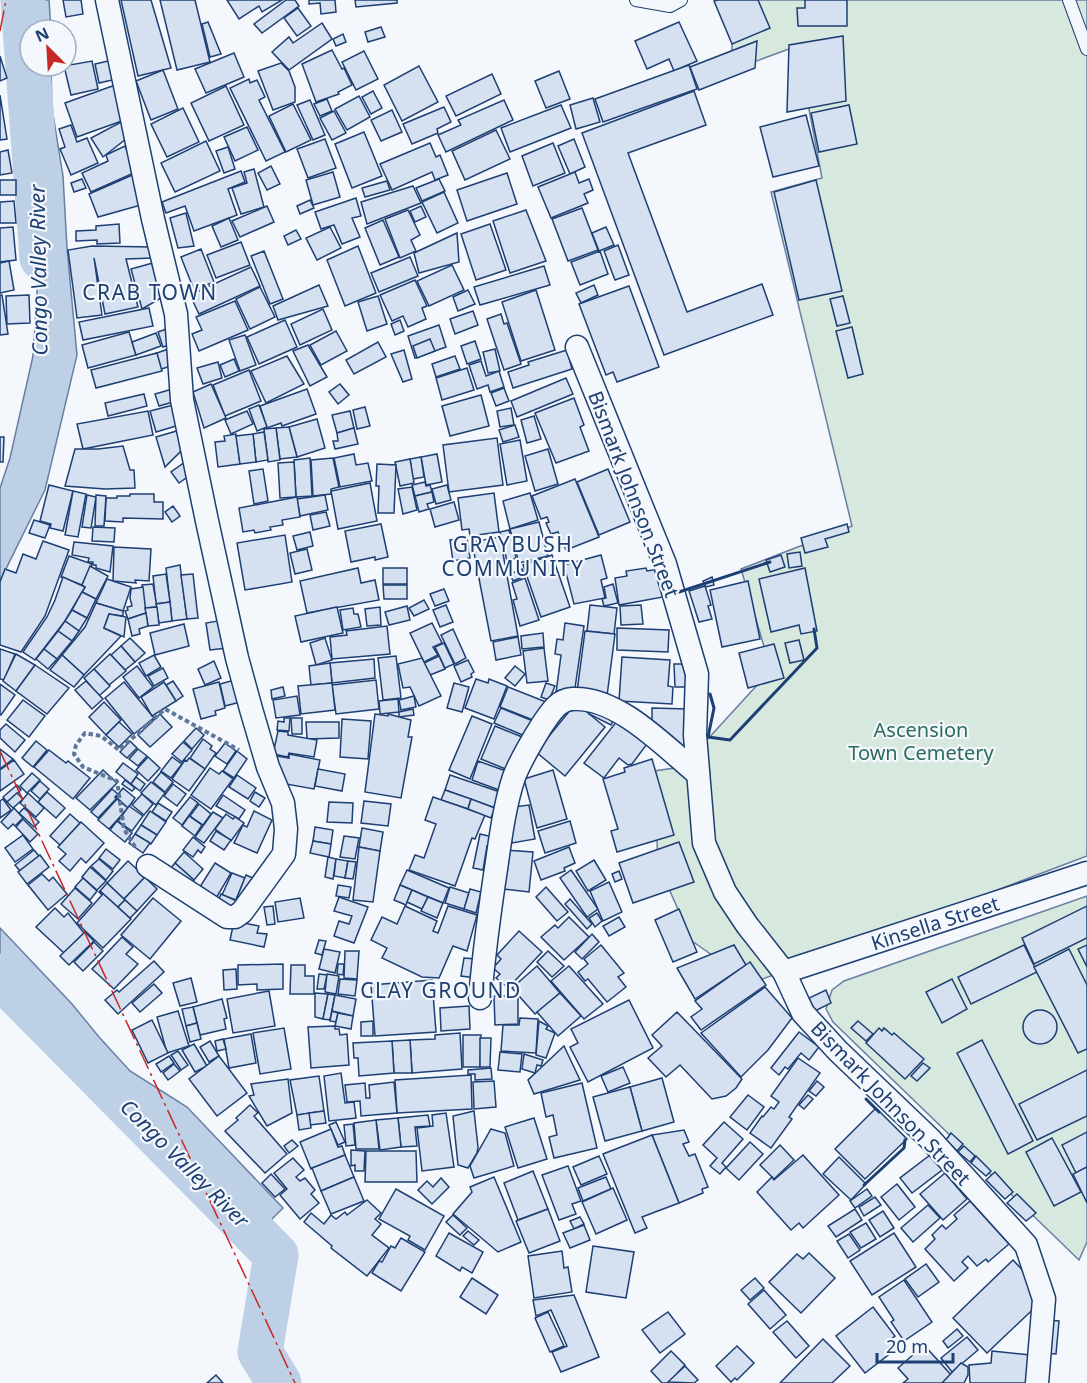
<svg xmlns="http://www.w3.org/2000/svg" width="1087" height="1383" viewBox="0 0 1087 1383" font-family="'Noto Sans',sans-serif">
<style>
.green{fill:#d7e8df;stroke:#687fa3;stroke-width:1.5}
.water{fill:#bed0e5;stroke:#687fa3;stroke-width:1.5}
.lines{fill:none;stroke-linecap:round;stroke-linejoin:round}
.river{stroke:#bed0e5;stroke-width:45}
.building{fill:#d5e0f0;stroke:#1d3f73;stroke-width:1.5}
.service-casing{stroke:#1d3f73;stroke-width:14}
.minor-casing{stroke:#1d3f73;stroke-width:25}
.path{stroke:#5e769c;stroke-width:4;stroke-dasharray:4.5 3;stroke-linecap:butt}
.service{stroke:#f4f7fb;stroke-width:12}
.minor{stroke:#f4f7fb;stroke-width:22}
.wall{stroke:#1d3f73;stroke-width:3}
.power{stroke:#c62828;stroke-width:1.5;stroke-dasharray:21 4.5 3 4.5;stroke-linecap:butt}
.labels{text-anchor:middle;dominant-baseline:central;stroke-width:4.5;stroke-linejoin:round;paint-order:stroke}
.street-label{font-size:20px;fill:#1d3f73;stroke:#f4f7fb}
.park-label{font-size:20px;fill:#2c6c60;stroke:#f4f7fb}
.water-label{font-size:21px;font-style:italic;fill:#1d3f73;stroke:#f4f7fb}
.neighbourhood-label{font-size:21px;letter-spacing:1.5px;fill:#1d3f73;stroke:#f4f7fb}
</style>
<rect width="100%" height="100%" fill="#f4f7fb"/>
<!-- green -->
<g class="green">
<polygon points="754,0 1087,0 1087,856 752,983 692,941 658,864 654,771 682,767 771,670 741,569 852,526 771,192 822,178 797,46 732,70 732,11"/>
<polygon points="1087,896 1087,1242 1079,1260 833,1022 826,1009 832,990 844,981"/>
</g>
<!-- water -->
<g class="water">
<polygon points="20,0 49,0 51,30 30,30 30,66 51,66 52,108 63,176 67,248 77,355 45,490 0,581 0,488 10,458 33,356 37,294 37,179"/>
<polygon points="0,928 72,1004 99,1037 130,1071 187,1107 283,1208 265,1226 185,1142 69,1029 29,985 9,980 0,996"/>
</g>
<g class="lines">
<!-- river -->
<g class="river">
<polyline points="23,0 42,258"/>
<polyline points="0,976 276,1255 260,1352 279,1383"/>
</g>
</g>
<!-- building -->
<g class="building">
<polygon points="63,0 81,0 83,14 66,17"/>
<polygon points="121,0 151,0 171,68 138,76"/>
<polygon points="160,0 195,0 210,62 177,70"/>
<polygon points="227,0 282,0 262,12 259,6 239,19"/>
<polygon points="286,0 295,0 299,6 262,33 254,24"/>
<polygon points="309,0 335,0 336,12 321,14 320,3 309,4"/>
<polygon points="355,0 397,0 397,3 356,7"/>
<polygon points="718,0 758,0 770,28 732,44 714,1"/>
<polygon points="805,0 847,0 847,26 798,26 797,8 805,8"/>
<polygon points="298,8 311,26 297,36 284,18"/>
<polygon points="208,22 221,54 210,57 202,24"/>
<polygon points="679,22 697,61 674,71 669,59 647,69 635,41"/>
<polygon points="322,23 332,39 289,70 272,52 289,37 293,43"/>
<polygon points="381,27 385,37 368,42 365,32"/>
<polygon points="343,34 346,42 336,46 333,39"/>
<polygon points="843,36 846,101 787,112 789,45"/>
<polygon points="757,41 755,68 699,90 690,67"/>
<polygon points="332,50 342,69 344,68 352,85 338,92 339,94 316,102 302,64"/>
<polygon points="364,51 378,79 356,90 342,62"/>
<polygon points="234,53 244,77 206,93 195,69"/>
<polygon points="0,56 7,78 0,81"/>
<polygon points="117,59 121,78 99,83 95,64"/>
<polygon points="92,61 98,89 71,95 64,66"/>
<polygon points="281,63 289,71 295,87 295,102 273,110 258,71"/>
<polygon points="689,65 697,89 603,122 595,99"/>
<polygon points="419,66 438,102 402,121 384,85"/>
<polygon points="163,70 178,109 151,120 136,81"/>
<polygon points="559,71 570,99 546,108 535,81"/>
<polygon points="492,74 501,94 456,116 446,96"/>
<polygon points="249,79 250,83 257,80 265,97 259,100 285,152 266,161 230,88"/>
<polygon points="118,84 130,118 77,137 65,103"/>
<polygon points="226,86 244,125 209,141 191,103"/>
<polygon points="373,91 382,108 371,114 362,97"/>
<polygon points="694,91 706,125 628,153 687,312 762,284 773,315 664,355 582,133"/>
<polygon points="0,95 7,139 0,140"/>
<polygon points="359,96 370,117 347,130 335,109"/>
<polygon points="593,98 600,122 576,129 570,105"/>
<polygon points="327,99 332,111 320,116 314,104"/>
<polygon points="310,100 325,135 313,140 297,105"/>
<polygon points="504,100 513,120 446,152 438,135 461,125 458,120"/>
<polygon points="293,104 311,140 286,152 269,116"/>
<polygon points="561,105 571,128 510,152 501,128"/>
<polygon points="849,105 857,144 819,152 811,113"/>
<polygon points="444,107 451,122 437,129 438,133 412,144 403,124"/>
<polygon points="183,108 199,142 167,157 151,124"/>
<polygon points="392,110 402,132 381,141 371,120"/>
<polygon points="334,111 346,133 332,140 320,118"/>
<polygon points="806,115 819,166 773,177 760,127"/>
<polygon points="123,121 131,135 103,157 91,138"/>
<polygon points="71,125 77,142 87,138 98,163 71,175 60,149 65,147 59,129"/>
<polygon points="247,127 258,150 235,161 224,137"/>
<polygon points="496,130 510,159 465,180 452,151"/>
<polygon points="364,132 382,176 352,188 335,144"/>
<polygon points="325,139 336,168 308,178 297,149"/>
<polygon points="574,139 585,167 570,174 558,146"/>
<polygon points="206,141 220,171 175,192 161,163"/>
<polygon points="430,143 436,157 440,155 448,175 435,180 432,172 392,190 380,164"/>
<polygon points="553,143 565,173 533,186 522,156"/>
<polygon points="125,146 136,172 91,192 82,173 108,161 106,155"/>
<polygon points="228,147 235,169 224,173 216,151"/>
<polygon points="8,150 12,173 0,175 0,152"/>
<polygon points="271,166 280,184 267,190 258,173"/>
<polygon points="254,169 264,207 241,214 232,188 247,183 244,172"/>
<polygon points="241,171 245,182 228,189 237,215 194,231 185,206 166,213 162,202"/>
<polygon points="333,172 340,197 313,205 306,180"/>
<polygon points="575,172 579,183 589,179 593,190 584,194 588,203 551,218 538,187"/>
<polygon points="137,173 148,203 98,217 89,194"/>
<polygon points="507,173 517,204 467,221 457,190"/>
<polygon points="82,179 86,188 74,192 71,183"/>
<polygon points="439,179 445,191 422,201 416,188"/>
<rect x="0" y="180" width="16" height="15"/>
<polygon points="816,180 842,291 799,300 774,192"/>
<polygon points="387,181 390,190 365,197 362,188"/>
<polygon points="413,186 421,203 367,224 361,202"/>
<polygon points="444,192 458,223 437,233 422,202"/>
<polygon points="356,198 361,216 352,218 360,237 342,244 334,225 321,229 315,212"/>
<polygon points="310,200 314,208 300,214 297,206"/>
<polygon points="14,201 16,223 0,223 0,202"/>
<polygon points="267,206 274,222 240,237 232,221"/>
<polygon points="421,206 426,217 415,222 410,211"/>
<polygon points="582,208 598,250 568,261 552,219"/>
<polygon points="408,210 420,235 411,240 416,251 400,258 385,219"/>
<polygon points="526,210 546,261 510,273 493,221"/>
<polygon points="186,213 194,246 178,248 170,218"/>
<polygon points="229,218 238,240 221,247 212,226"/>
<polygon points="383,220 399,257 380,265 365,228"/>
<polygon points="119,224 120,243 97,244 97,240 76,241 76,231 96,230 96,226"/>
<polygon points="490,224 506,270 476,280 461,234"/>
<polygon points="13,227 16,260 0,262 0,228"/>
<polygon points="330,227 341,248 317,260 306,238"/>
<polygon points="606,227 614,245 599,251 592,233"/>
<polygon points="296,230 301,239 288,245 284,236"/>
<polygon points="457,233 459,262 419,273 414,253"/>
<polygon points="241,242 250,265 216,278 207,255"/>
<polygon points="618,245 629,275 615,280 604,251"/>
<polygon points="92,246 153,247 153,258 126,259 138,307 105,314 94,258 102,315 77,318 68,250"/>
<polygon points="358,246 376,293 345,306 327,260"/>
<polygon points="201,249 214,282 194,290 181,257"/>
<polygon points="264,251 283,299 270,304 251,256"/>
<polygon points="600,251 608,274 580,285 571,262"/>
<polygon points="410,257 418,276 379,292 371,273"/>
<polygon points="9,261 14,290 0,293 0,263"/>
<polygon points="160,261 168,294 142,309 131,269"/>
<polygon points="452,265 464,290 429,306 417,281"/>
<polygon points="544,266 550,285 480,305 474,287"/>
<polygon points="251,267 260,286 199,314 190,295"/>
<polygon points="415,280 427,306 422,308 426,319 408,327 403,316 392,321 380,295"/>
<polygon points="319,285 328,306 278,320 273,306"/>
<polygon points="594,285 598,295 581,303 576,293"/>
<polygon points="629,286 659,367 617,382 613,372 606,375 579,304"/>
<polygon points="260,287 275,317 250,329 236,299"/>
<polygon points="468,290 475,304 458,311 453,297"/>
<polygon points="536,290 555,350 521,361 502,302"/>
<polygon points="0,295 2,295 8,334 0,335"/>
<polygon points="29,295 30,323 7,324 6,296"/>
<polygon points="378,296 387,324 367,331 358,302"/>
<polygon points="843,296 850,323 837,326 830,299"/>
<polygon points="235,301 248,330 199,351 192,334 202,330 196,317"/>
<polygon points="149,308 153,326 83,340 79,322"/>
<polygon points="323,309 332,330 300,345 291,324"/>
<polygon points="473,311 478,325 455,334 450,319"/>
<polygon points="501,314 504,324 507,323 521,364 504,370 487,319"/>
<polygon points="285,320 297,347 259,364 247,337"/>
<polygon points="400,320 404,331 395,335 391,324"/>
<polygon points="439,325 446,347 415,358 408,336"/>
<polygon points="172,327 177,342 163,347 158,332"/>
<polygon points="852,327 863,374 848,378 836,331"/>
<polygon points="336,331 347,351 321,365 310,345"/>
<polygon points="129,332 136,355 88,368 82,345"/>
<polygon points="156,333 161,346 136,355 132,342"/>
<polygon points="245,335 256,365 240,371 229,340"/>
<polygon points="430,339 435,351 417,358 413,346"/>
<polygon points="475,341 481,359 467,364 461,346"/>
<polygon points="378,342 386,357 354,374 346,360"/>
<polygon points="308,345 327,377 310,386 293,351"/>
<polygon points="171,348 177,364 149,373 143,358"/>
<polygon points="495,349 500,371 488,373 483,352"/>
<polygon points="404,350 412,379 403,382 391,354"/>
<polygon points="567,350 572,369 513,388 508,372 529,365 528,362"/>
<polygon points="157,353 162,371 96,388 91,370"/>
<polygon points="287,356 304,384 266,403 251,371"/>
<polygon points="455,356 460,369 436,377 432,364"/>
<polygon points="234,359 239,371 225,377 220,365"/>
<polygon points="481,361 486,376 499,371 504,387 490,392 488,385 477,389 469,365"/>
<polygon points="218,362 222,378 203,384 197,368"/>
<polygon points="467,368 474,390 442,400 436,378"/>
<polygon points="249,370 261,401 225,416 213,385"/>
<polygon points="566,378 573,394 517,417 511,401"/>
<polygon points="211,384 226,418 204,428 193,392"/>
<polygon points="340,384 349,395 338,404 329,392"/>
<polygon points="176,388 180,400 159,406 155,394"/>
<polygon points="504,388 509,401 496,406 491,393"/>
<polygon points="307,389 316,414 282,426 281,423 267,428 260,406"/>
<polygon points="144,394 147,406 108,416 105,403"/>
<polygon points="481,395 489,426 450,436 442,406"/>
<polygon points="574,398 584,425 580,427 589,451 556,463 535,413"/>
<polygon points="181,403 186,423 156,432 150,411"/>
<polygon points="259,405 267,427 257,431 249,409"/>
<polygon points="365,407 370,426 357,429 353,410"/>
<polygon points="511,408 514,425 500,427 497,411"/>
<polygon points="148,411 153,435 83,449 77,424"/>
<polygon points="247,411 253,424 231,434 225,420"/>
<polygon points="350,411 354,428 337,433 332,415"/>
<polygon points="534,416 541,439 527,443 521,420"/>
<polygon points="317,419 325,448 297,457 289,427"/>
<polygon points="515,425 519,437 503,442 499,430"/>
<polygon points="289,427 297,457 280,459 276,428"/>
<polygon points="276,428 280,460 268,462 264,429"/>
<polygon points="354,428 358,444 335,449 333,441 338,441 337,433"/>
<polygon points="180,430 187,445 165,467 156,437"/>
<polygon points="264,432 268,460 256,462 253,434"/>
<polygon points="236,434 240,464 218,467 215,442 225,441 224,436"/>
<polygon points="253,434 256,462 240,464 236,436"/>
<polygon points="0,437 4,437 3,462 0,462"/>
<polygon points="497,438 503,485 449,492 443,445"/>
<polygon points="520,440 527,481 507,485 500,444"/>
<polygon points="123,446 130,470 134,470 135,488 105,489 65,486 75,449 98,449"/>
<polygon points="548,449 558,484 535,491 525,456"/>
<polygon points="354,454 356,465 368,463 372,481 340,487 334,458"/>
<polygon points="437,454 442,482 426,485 421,457"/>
<polygon points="421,457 424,477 413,479 410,459"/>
<polygon points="310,458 312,496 296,497 294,460"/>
<polygon points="333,458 339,487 331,489 331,494 313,496 311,460"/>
<polygon points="410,459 414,483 400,486 395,462"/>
<polygon points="185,462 193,473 179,483 171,472"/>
<polygon points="294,462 296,497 280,498 278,463"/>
<polygon points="377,464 396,465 394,513 378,513 379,486 376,486"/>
<polygon points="263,469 268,501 254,504 249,471"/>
<polygon points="608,469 630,522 599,535 577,482"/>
<polygon points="575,479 599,537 566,550 558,532 551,534 546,523 549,522 547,517 541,519 532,496"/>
<polygon points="425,482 426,486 430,485 432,492 415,496 412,485"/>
<polygon points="370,483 377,521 338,529 331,491"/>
<polygon points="49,485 73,491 63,531 50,528 51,524 40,521"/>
<polygon points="447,485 451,500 436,504 432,489"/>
<polygon points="412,487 417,510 403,514 398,489"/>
<polygon points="73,491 86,494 78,537 65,535"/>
<polygon points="432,492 434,502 427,504 429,509 419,512 415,496"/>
<polygon points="494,493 499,532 470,536 469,529 462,530 458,498"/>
<polygon points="530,493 538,520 510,529 503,501"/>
<polygon points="130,494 154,494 154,502 163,502 163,519 123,518 123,522 105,521 106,498 117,498 117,496 130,496"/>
<polygon points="87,495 96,497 91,528 82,527"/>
<polygon points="96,495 106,496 104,526 95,526"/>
<polygon points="325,495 328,510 300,516 297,499"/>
<polygon points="297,497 300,517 282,520 283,525 270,527 271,530 255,533 254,530 243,532 239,508"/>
<polygon points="454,502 459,520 435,527 430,509"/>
<polygon points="173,506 180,516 172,522 165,512"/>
<polygon points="326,512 330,526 313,530 310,515"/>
<polygon points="34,520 50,525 45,538 29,533"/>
<polygon points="539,522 548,556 519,563 510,529"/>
<polygon points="381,524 388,557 375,560 375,557 351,562 345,531"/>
<polygon points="847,524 849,532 825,539 828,547 805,553 801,538"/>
<polygon points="93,527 115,528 114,542 92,541"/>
<polygon points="509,530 516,558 507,561 500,532"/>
<polygon points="310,532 313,546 297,550 293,536"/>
<polygon points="285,535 292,582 245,590 237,543"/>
<polygon points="500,537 518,636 491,641 472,542"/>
<polygon points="467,538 470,558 453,561 450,540"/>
<polygon points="43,541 69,550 45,616 21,652 0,645 0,582 5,569 16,573 23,554 36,559"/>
<polygon points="74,542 113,546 110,572 96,568 96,565 93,565 93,562 88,562 89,558 72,555"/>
<polygon points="114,547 151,549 149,581 135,580 136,583 113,581"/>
<polygon points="307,549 312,570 295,574 290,553"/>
<polygon points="800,552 802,566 789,568 787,554"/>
<polygon points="552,555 570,607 541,617 523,565"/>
<polygon points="601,555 607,578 601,580 605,598 574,604 564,565"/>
<polygon points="781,555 785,567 770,572 766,560"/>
<polygon points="69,556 92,564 82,585 61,577"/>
<polygon points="180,565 187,619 172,621 166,568"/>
<polygon points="90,566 108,576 96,599 82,592 85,587 82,585"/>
<polygon points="358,568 361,583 375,580 379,600 307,613 300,581"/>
<rect x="383" y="568" width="24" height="16"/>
<polygon points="646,568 647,571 659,569 663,597 619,605 615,578 627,576 626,571"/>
<polygon points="805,568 817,631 801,634 799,625 771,632 759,579"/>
<polygon points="522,569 525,576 513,581 510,574"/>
<polygon points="166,574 170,602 156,604 153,576"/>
<polygon points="193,574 198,618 187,619 181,575"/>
<polygon points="63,577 85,587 65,621 35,660 23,652 47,617 55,600"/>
<polygon points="712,577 714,585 706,587 703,581"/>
<polygon points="525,578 539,620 520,626 513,600 517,599 512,583"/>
<polygon points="107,579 131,587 123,611 96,603"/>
<polygon points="748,581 760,639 722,647 710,590"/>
<polygon points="153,584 157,607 145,608 142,585"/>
<polygon points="613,584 618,603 604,606 602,599 606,598 604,587"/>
<polygon points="383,585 407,585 407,599 384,599"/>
<polygon points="705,586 711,605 708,606 712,619 699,622 689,591"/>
<polygon points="143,587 146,613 128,619 125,611 128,610 127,607 132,606 130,598 131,589"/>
<polygon points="444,589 449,601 435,606 430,594"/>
<polygon points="82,592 96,599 87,618 72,610"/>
<polygon points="424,600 429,609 414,616 409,608"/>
<polygon points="170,602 172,621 159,623 156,604"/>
<polygon points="96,603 123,611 123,616 109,614 104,628 121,636 84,675 62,655 85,627"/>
<polygon points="446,605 453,622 440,627 433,610"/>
<polygon points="590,605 617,608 614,634 587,631"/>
<polygon points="641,605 643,624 621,625 620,606"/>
<polygon points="407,606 410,620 389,625 385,612"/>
<polygon points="157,607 159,625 148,626 145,608"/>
<polygon points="337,607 343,633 301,642 295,616"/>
<polygon points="380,607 381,625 367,626 365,609"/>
<polygon points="353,608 354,614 358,614 361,627 343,630 340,610"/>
<polygon points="72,610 87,618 79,631 65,621"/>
<polygon points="146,613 148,626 139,629 140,634 132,636 128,619"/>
<polygon points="109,614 126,617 124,637 104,628"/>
<polygon points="223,620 227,648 210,650 206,623"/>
<polygon points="65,621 79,631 72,641 58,631"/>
<polygon points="432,623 442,643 433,647 438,655 424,662 410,633"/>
<polygon points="565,623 584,626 574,695 556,693 561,655 555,654 557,639 563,640"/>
<polygon points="184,624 189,646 155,655 150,633"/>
<polygon points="387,626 390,654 332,659 330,637 347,635 346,631"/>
<polygon points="617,628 669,630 668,652 617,650"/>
<polygon points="453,629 466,658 455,664 441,635"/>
<polygon points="58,631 72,641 57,659 44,649"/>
<polygon points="585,631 615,634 607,696 577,692"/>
<polygon points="543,633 544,647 522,649 521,636"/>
<polygon points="518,637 521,655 496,660 493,642"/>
<polygon points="130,638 145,653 135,662 121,646"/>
<polygon points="325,638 332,660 316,665 310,643"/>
<polygon points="799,640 804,660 790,663 785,643"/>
<polygon points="444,643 454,664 445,668 435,647"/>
<polygon points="774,644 784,678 748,688 739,653"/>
<polygon points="121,646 135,662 125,670 111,655"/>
<polygon points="544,648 548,681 527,683 523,651"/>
<polygon points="0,649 15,654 4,680 0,679"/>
<polygon points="44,649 57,659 48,669 36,659"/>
<polygon points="16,654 35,665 16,691 3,681"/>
<polygon points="110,654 126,671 109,685 94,669"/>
<polygon points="62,655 84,675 74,687 50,670"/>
<polygon points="154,655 161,667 146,676 139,663"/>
<polygon points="396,656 401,698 383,700 378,658"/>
<polygon points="439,656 445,669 430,675 424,663"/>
<polygon points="622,657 670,660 668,686 673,687 672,704 619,701"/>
<polygon points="422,658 441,696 419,706 410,687 403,688 398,664"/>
<polygon points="374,659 375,678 332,683 330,663"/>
<polygon points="468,660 474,672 471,674 472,677 461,682 454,666"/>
<polygon points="214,661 221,678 205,685 198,669"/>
<polygon points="330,663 332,683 311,685 309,666"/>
<polygon points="674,664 690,664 690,687 675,687"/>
<polygon points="35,665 69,688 47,714 16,691"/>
<polygon points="137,666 153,687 139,698 123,677"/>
<polygon points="515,666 525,674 515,686 505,678"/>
<polygon points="163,668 168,678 154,686 148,676"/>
<polygon points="94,669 110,686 99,696 84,678"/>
<polygon points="242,678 248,700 225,706 220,684"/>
<polygon points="476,679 488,683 489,679 507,686 494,719 465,708"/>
<polygon points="376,680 379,709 336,714 332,685"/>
<polygon points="86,681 103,699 92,709 75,690"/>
<polygon points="173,681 183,696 176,701 166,685"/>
<polygon points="124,682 154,718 134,734 105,698"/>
<polygon points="164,682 176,701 152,716 141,697"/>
<polygon points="219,682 225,708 215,711 216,715 201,719 193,689"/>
<polygon points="332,683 335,710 301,714 298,686"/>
<polygon points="454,683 469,687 462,712 447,708"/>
<polygon points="546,683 555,686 549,700 541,697"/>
<polygon points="0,684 15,695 1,715 0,715"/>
<polygon points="283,687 285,696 272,699 271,690"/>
<polygon points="508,687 546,702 538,722 500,707"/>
<polygon points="297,696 300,715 276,718 273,700"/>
<polygon points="414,696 416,707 401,710 399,700"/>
<polygon points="398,699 399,712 380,714 379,701"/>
<polygon points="23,700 45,716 29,737 7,720"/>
<polygon points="104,702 121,720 106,735 89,717"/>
<polygon points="576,703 605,727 565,776 536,752"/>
<polygon points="594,703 616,715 611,725 589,714"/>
<polygon points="501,708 533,721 527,737 494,723"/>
<polygon points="652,708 687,709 686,749 652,734"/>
<polygon points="413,709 414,715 399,717 399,712"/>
<polygon points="160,714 172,727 150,747 138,735"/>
<polygon points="375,714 388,716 388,714 411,720 408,737 412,737 401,798 365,792"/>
<polygon points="472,716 492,724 470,779 449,770"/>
<polygon points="284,718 290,718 289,731 277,730 278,721 284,722"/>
<polygon points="291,718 302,718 302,734 292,734"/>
<polygon points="342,719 371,721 368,759 340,757"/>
<polygon points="617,721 647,744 632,764 628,765 619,758 604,778 584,763"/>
<polygon points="119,722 132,734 119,747 106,735"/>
<polygon points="306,722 339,722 339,738 307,739"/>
<polygon points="6,724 25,740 15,752 0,738 0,730"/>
<polygon points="495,726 522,737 508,770 481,759"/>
<polygon points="196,728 204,735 192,749 184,741"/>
<polygon points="278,731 288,732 288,735 317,740 314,757 289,753 288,757 273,754"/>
<polygon points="203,739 212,746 210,749 216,753 205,769 190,758"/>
<polygon points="36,741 47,750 33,767 22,758"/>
<polygon points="130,741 137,748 127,758 120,752"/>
<polygon points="183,742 192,750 182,762 172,754"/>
<polygon points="225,743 236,751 227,764 215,756"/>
<polygon points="0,749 13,759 0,769"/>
<polygon points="138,749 147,756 138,766 129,759"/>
<polygon points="49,750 66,763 68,761 90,778 73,799 34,767"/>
<polygon points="237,751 247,759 234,778 223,771"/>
<polygon points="289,754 320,760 314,789 280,783 282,770 275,769 277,756 289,758"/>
<polygon points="148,757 160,768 148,781 136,770"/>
<polygon points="172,757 182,764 171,778 161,771"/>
<polygon points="189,758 205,769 189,791 172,779 185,760 187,761"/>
<polygon points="652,759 674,835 617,852 611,831 618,829 603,779 625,772 624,768"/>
<polygon points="14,760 24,774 0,791 0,770"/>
<polygon points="478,761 506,771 499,790 472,780"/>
<polygon points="123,763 138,774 131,784 116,772"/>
<polygon points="210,768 219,774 222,771 233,779 211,809 191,795"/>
<polygon points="318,769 345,774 342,791 315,786"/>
<polygon points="103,770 117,783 90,810 76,798"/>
<polygon points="553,770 567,819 537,828 524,779"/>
<polygon points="161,772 173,782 165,792 153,782"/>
<polygon points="32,773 40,780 27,793 20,786"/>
<polygon points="237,775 256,788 248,799 229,787"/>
<polygon points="450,775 500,792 495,808 445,790"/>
<polygon points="136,777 145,784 140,791 131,784"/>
<polygon points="125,780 135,788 132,791 122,784"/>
<polygon points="40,781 49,789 40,799 31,791"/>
<polygon points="151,782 165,793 156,805 141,793"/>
<polygon points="173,784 186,794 177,806 164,796"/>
<polygon points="17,785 21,790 7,802 3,797"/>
<polygon points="123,788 135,798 128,808 116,797"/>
<polygon points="112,789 118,794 115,797 116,799 98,818 91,812"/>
<polygon points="445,790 471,799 468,809 441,800"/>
<polygon points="47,792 65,808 56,818 38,802"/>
<polygon points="255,792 265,798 259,807 250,801"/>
<polygon points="17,793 23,799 13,808 7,802"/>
<polygon points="28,793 44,808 36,817 20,803"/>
<polygon points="142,794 153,804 144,815 132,805"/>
<polygon points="223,795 245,810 239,819 216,806"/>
<polygon points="190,797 198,803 182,825 173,818"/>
<polygon points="433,797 485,815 475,839 472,838 455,886 409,870 415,855 424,858 436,824 425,820"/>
<polygon points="3,799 11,810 0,818 0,801"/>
<polygon points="117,799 128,808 109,829 98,820"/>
<polygon points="471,799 495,808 491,818 468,809"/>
<polygon points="364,801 391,804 388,826 361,823"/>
<polygon points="329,802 353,803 352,823 327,822"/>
<polygon points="158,803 172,812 166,821 152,812"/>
<polygon points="199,804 211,814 203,825 190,816"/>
<polygon points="529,805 535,839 512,843 506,808"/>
<polygon points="129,806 143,816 132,831 118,821"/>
<polygon points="14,808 23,818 15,826 13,824 8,829 1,822"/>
<polygon points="24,808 39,822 34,827 19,813"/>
<polygon points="150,811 166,822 157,835 141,825"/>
<polygon points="254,811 272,820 257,853 234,843 243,825 247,827"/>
<polygon points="213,812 223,818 204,843 195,837"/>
<polygon points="70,814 80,823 60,845 50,836"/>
<polygon points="226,814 233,819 235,817 244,823 231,841 215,829"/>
<polygon points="189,816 202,825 195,836 182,826"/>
<polygon points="23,819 38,834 30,842 16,827"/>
<polygon points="117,821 132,833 125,842 110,830"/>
<polygon points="570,821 576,843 545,853 538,831"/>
<polygon points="81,822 104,843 86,863 81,858 70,871 59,861 66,854 58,847"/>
<polygon points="141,825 157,835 151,844 135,834"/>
<polygon points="315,827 333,830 331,844 313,841"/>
<polygon points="362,828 383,832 380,851 359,847"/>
<polygon points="216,831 231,840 224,850 210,841"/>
<polygon points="135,834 150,843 143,853 129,843"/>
<polygon points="480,834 493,837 491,847 487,846 483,870 473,868"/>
<polygon points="23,835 33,849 15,862 5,848"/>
<polygon points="344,836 359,838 355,859 340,857"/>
<polygon points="193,837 205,847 201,853 198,850 193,857 183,850"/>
<polygon points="313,841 331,844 329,857 310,853"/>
<polygon points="679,842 694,882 633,903 619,863"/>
<polygon points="359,847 380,851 373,902 353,900"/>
<polygon points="569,847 575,863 564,868 565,871 541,880 534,861"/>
<polygon points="106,849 120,860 113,869 99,858"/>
<polygon points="34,850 39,856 20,871 15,865"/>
<polygon points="506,850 533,852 529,892 503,889"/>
<polygon points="184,852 203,869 194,880 175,863"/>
<polygon points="40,855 49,867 27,884 18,872"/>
<polygon points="328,857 336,859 333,879 325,877"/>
<polygon points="99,859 113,871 106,880 91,866"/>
<polygon points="336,859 348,861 345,878 334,876"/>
<polygon points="594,860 606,880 588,891 576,871"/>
<polygon points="128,861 145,877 124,899 107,883"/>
<polygon points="348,861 356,862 353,879 345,878"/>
<polygon points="175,863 194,880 184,891 165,875"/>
<polygon points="215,863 231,873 215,900 198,890"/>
<polygon points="90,867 106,881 97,890 82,877"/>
<polygon points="407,870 449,888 443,903 400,885"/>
<polygon points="571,870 598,909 587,917 560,878"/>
<polygon points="619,871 622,879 615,882 612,874"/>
<polygon points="232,873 245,878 236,900 222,895"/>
<polygon points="42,874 49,881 53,877 67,894 48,910 28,885"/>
<polygon points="246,875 257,880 246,905 236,900"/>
<polygon points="145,877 157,889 137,911 124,899"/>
<polygon points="83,878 97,891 90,900 75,887"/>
<polygon points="609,882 622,912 603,921 590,891"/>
<polygon points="107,883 125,900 118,907 100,891"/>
<polygon points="338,885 351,887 349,898 336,896"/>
<polygon points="400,885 412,890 406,905 394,900"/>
<polygon points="450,887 469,893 464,909 445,903"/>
<polygon points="546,887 568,912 557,921 536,897"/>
<polygon points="75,888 92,903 78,919 61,904"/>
<polygon points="470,889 481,892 476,913 464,909"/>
<polygon points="412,890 428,897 422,909 407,902"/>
<polygon points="100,891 131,919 103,948 77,923 102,895 99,892"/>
<polygon points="221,894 237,901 233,913 216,906"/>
<polygon points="339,897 368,907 354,943 334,936 339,921 349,924 352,916 334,911"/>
<polygon points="428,897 443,903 437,918 421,911"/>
<polygon points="153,898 181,921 150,959 121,935"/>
<polygon points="300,898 304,918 278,922 275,902"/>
<polygon points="570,899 592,924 587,929 565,904"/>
<polygon points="125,900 137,911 130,918 118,907"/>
<polygon points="273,906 275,924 267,925 264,907"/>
<polygon points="405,906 437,921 433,931 438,933 448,906 477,915 467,951 453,946 439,978 422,977 382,958 387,948 371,940 382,917 397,924"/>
<polygon points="1087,906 1087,938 1034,964 1022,938"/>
<polygon points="55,908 64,917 68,913 84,933 64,953 36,927"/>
<polygon points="679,909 697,952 673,962 655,920"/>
<polygon points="597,913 602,921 595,927 589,918"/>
<polygon points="569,917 589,937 564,960 541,937 555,925 558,928"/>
<polygon points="619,917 625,927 609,936 603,926"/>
<polygon points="234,921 259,926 257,933 267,934 264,947 230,940"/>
<polygon points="519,931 542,952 508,988 496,978 500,974 493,968 501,959 497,955"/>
<polygon points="85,932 94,941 69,965 60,956"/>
<polygon points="592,934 599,942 582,959 575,952"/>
<polygon points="122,937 133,947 126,954 138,964 114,989 92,969"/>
<polygon points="319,940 326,941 322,955 315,953"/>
<polygon points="94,942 103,951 83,971 74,962"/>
<polygon points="601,945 624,973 618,977 626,987 607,1002 588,979 585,981 578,972 588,964 584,959"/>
<polygon points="734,945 746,965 695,999 677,968"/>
<polygon points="1024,945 1037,972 971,1004 958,977"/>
<polygon points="1087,945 1087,967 1078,949"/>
<polygon points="324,949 340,952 335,973 319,969"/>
<polygon points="1069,949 1087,985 1087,1049 1078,1053 1034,967"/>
<polygon points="345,951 359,951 357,979 344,978"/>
<polygon points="548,951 564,966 552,977 537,962"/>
<polygon points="464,958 487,960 484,979 461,976"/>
<polygon points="154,961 164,972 118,1014 105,1000 117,990 119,992"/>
<polygon points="750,962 766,985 701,1030 691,1017 702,1009 695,1001"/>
<polygon points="283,964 283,989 257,990 257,984 238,985 238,965"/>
<polygon points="338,964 344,964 343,975 337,974"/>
<polygon points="291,965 305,965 305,976 314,976 314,994 290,994"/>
<polygon points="537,966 560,993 535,1014 512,988"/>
<polygon points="569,966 603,1004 584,1019 551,981"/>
<polygon points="236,969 237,989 224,990 223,970"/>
<polygon points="319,974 327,975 324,989 317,989"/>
<polygon points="327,974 339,976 336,994 325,992"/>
<polygon points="191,978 197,1002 180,1006 173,983"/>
<polygon points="340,979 357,980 355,996 338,994"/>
<polygon points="952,979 967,1009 942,1023 926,992"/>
<polygon points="432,980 436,1032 375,1036 371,985"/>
<polygon points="154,984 162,993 140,1012 132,1003"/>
<polygon points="765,987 792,1018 768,1050 741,1077 701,1033"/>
<polygon points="826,990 831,1003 815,1011 809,998"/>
<polygon points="269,991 275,1026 233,1033 227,999"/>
<polygon points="315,993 328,994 323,1019 315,1017"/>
<polygon points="560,993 581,1016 558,1036 537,1012"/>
<polygon points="328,994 335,995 330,1020 323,1019"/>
<polygon points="335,995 356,999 353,1016 332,1011"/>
<polygon points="494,996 518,996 518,1024 495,1025"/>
<polygon points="222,999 227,1018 224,1019 226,1029 200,1035 193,1007"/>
<polygon points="629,1000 653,1048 588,1082 570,1047 578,1043 571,1029"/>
<polygon points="469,1006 470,1029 441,1031 440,1008"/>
<polygon points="193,1007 197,1023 186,1026 182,1009"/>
<circle cx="1040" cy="1027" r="17"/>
<polygon points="178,1011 189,1046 167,1053 157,1017"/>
<polygon points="332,1011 338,1013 336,1022 330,1021"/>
<polygon points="677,1012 742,1079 736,1088 726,1096 712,1099 680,1065 666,1077 648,1058 662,1046 652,1035"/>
<polygon points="338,1013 353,1016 351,1029 335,1026"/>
<polygon points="520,1018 538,1019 536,1053 501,1051 503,1025 519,1025"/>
<polygon points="152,1020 168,1053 148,1063 132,1030"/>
<polygon points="373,1021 373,1036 361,1036 361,1022"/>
<polygon points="539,1021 548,1026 546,1029 555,1033 546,1058 536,1055"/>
<polygon points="858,1021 873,1034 866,1041 851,1028"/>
<polygon points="197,1023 201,1039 190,1042 186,1026"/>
<polygon points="335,1026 335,1029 339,1029 340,1035 347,1034 349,1065 311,1068 308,1027"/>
<polygon points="284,1028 291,1069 260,1074 253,1033"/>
<polygon points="879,1028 882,1031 884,1028 892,1035 894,1033 924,1059 905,1079 866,1043"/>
<polygon points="799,1032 819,1047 809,1060 801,1053 788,1069 785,1067 779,1075 771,1068"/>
<polygon points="460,1033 462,1069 412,1073 410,1040 435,1039 435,1035"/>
<polygon points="251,1034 256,1063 229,1068 224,1039"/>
<polygon points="463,1035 481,1035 480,1067 463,1067"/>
<polygon points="480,1038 491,1038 490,1067 480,1067"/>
<polygon points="223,1039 226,1049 217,1051 215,1041"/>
<polygon points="410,1040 412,1073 394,1073 392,1041"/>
<polygon points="982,1040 1033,1141 1008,1154 957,1053"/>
<polygon points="210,1041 219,1056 209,1062 200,1047"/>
<polygon points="392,1041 394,1073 359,1076 358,1058 354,1058 353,1043"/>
<polygon points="194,1044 207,1066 195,1072 182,1050"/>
<polygon points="564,1046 580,1080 534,1094 528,1080"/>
<polygon points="178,1051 188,1065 181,1070 171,1055"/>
<polygon points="500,1052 522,1054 520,1072 498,1070"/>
<polygon points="524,1054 543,1060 541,1066 537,1065 535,1073 522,1069"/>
<polygon points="169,1056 174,1063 161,1072 156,1064"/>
<polygon points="219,1056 247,1093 217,1116 189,1079"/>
<polygon points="798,1058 820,1073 789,1117 792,1119 771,1148 750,1133 762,1116 763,1117 771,1107 774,1109 779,1102 771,1096"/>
<polygon points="923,1063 930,1068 917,1081 911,1076"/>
<polygon points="174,1064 180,1071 168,1080 163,1073"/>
<polygon points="623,1067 630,1083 608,1092 601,1076"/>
<polygon points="491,1068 492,1079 475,1080 475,1074 468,1074 468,1070"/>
<polygon points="1087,1070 1087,1116 1037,1140 1019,1104"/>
<polygon points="341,1073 345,1103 354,1102 356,1118 329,1121 324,1076"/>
<polygon points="471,1075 472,1109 397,1113 395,1080"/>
<polygon points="319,1076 324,1111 297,1115 290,1080"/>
<polygon points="662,1078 674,1122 642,1131 630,1087"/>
<polygon points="288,1079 292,1113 267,1126 249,1096 254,1095 251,1084"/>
<polygon points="494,1081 496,1107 474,1109 473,1082"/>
<polygon points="817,1081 824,1087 816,1096 809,1091"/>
<polygon points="394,1082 397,1113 361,1116 360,1101 347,1102 345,1085 365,1083 366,1098 370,1098 369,1085"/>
<polygon points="582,1083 597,1148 554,1158 549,1137 557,1135 553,1115 546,1117 541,1093"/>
<polygon points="630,1087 642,1131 605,1141 593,1097"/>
<polygon points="748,1095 764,1107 747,1130 730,1117"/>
<polygon points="808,1095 813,1099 804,1109 799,1105"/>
<polygon points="250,1105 258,1113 254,1116 287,1154 265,1173 225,1131 238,1120 236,1118"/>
<polygon points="876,1108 907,1139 865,1179 835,1149"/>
<polygon points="324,1111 326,1123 310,1125 309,1113"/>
<polygon points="474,1111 478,1147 477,1153 468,1168 458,1165 453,1116"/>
<polygon points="309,1113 311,1128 299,1130 297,1115"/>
<polygon points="446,1113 454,1167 422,1171 417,1128 433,1126 432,1115"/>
<polygon points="428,1115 430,1126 415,1127 417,1146 401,1147 398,1118"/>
<polygon points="398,1118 401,1147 380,1150 376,1120"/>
<polygon points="534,1118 547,1159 518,1168 505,1127"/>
<polygon points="376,1120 379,1149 356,1149 354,1123"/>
<polygon points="336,1122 345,1142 338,1145 329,1125"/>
<polygon points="724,1122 743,1139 722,1163 726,1167 720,1174 710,1166 717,1158 703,1145"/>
<polygon points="353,1124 355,1145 346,1146 344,1125"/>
<polygon points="331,1129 338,1147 342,1146 345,1155 311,1169 300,1142"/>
<polygon points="491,1129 505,1133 514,1166 474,1178 470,1166"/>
<polygon points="684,1130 689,1142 683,1144 689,1156 695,1154 708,1187 702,1189 703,1193 679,1203 652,1135"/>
<polygon points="1087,1132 1087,1167 1076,1173 1062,1145"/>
<polygon points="951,1133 963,1144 957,1151 946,1140"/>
<polygon points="652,1135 679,1203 642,1217 647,1228 635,1233 603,1154"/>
<polygon points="1052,1138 1081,1192 1054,1206 1026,1152"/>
<polygon points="292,1140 298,1146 289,1153 284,1146"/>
<polygon points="750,1142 763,1154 739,1180 726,1168"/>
<polygon points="780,1145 794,1160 774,1179 760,1165"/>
<polygon points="964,1146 975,1156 970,1162 958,1152"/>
<polygon points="351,1150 365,1151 364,1171 355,1171 355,1165 351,1166"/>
<polygon points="366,1151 416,1151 417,1182 365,1182"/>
<polygon points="934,1152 946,1167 912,1193 900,1178"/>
<polygon points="345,1155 354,1177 321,1191 312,1168"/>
<polygon points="803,1155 839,1195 803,1228 799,1223 791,1230 757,1192 772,1177 774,1180"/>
<polygon points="599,1156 607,1174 581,1185 573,1167"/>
<polygon points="976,1156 991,1171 986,1176 971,1163"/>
<polygon points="839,1157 866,1184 851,1200 823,1174"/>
<polygon points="293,1158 304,1170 296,1177 300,1181 305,1178 315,1190 311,1194 319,1203 300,1219 280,1195 287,1189 274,1173"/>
<polygon points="568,1166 581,1201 572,1204 576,1214 559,1220 542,1175"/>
<polygon points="1087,1167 1087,1203 1073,1174"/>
<polygon points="533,1171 548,1209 518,1220 504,1183"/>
<polygon points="995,1172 1013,1192 1005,1199 986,1180"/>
<polygon points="945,1173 967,1199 943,1220 920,1194"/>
<polygon points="271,1174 285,1189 275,1197 262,1183"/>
<polygon points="354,1177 364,1201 331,1214 321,1191"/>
<polygon points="494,1177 521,1242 498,1252 453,1214 472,1192 470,1187"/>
<polygon points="606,1177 611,1189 583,1201 578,1188"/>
<polygon points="441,1178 449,1187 432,1204 418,1190 427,1181 433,1187"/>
<polygon points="897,1184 915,1207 899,1220 881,1197"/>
<polygon points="613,1188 627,1220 596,1234 582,1202"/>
<polygon points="396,1189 444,1216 425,1250 408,1240 410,1236 379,1219"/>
<polygon points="867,1189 872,1196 855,1208 850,1201"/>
<polygon points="1017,1194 1036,1213 1026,1221 1007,1203"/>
<polygon points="875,1197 881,1205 864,1216 859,1207"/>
<polygon points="367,1200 381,1213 375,1219 381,1224 372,1235 389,1248 367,1276 331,1248 332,1246 304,1222 311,1213 324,1224 331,1215 336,1219 345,1212 347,1215"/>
<polygon points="970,1201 1009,1244 988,1262 986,1259 977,1266 968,1256 962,1262 968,1268 954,1281 925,1249 935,1239 932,1235 942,1225 946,1229 957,1219 954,1215"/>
<polygon points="928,1205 940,1218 913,1242 901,1228"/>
<polygon points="548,1209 560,1241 529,1253 516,1221"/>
<polygon points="855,1209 862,1220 836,1237 828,1226"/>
<polygon points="883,1211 894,1228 880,1237 869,1220"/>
<polygon points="453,1215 467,1228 460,1235 446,1222"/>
<polygon points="580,1217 584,1224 574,1229 570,1221"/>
<polygon points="866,1223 876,1239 861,1248 850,1232"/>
<polygon points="584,1225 590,1240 570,1248 563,1233"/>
<polygon points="468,1231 479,1240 474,1245 463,1236"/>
<polygon points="449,1233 483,1252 472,1273 462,1267 460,1271 436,1256"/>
<polygon points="894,1233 916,1267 872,1295 850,1261"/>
<polygon points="849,1234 860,1250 848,1258 837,1241"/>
<polygon points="401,1238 425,1252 401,1291 372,1273 379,1261 382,1262 391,1246 395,1248"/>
<polygon points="593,1246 634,1252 626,1298 586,1292"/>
<polygon points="562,1251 564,1268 568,1267 572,1292 534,1298 528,1256"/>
<polygon points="809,1253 835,1278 801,1313 769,1282 797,1254 803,1259"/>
<polygon points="1013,1260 1047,1296 987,1353 953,1318"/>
<polygon points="926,1264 939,1282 918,1297 905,1279"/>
<polygon points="472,1278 498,1295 486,1314 460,1297"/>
<polygon points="755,1278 764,1288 750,1300 741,1290"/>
<polygon points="904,1280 932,1322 904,1341 891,1322 894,1320 879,1297"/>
<polygon points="764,1290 786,1315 770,1329 748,1304"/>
<polygon points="574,1295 599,1357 561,1372 552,1352 567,1346 551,1310 536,1316 533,1300"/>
<polygon points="873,1307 895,1336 890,1340 896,1349 865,1373 836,1336"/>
<polygon points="548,1312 564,1346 550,1352 535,1318"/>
<polygon points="668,1312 685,1334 660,1353 642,1330"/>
<polygon points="1047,1320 1059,1321 1056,1354 1044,1353"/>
<polygon points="787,1321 809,1346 796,1358 773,1332"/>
<polygon points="957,1329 963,1336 948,1348 943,1341"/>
<polygon points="967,1337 978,1350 952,1372 941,1358"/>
<polygon points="823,1339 850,1366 832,1383 780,1383"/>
<polygon points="924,1345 953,1377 946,1383 903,1383 908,1379 898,1368"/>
<polygon points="737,1346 754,1363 737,1380 735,1378 731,1382 716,1366"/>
<polygon points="671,1351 685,1365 668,1383 662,1383 651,1371"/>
<polygon points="992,1351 1030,1355 1026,1383 970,1383 969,1365 991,1363"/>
<polygon points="961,1363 968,1367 968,1375 964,1383 942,1383"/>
<polygon points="685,1366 698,1380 694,1383 668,1382"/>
<polygon points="216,1375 223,1383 207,1383"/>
</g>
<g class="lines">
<!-- service casing -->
<g class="service-casing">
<g id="service">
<polyline points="636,0 670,6 681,0"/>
<polyline points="1069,0 1087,49"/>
</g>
</g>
<!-- minor casing -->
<g class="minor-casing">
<g id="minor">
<polyline points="107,0 153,219 176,314 182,400 207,521 237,658 251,709 268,767 283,803 286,829 284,854 242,912 235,917 227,917 148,866"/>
<polyline points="577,347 665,564 697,674 695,735 704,843 725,892 747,925 784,972 803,1013 838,1051 930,1139 1026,1245 1044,1299 1037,1383"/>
<polyline points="784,972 1087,873"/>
<path d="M480 998C484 953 490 908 497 862 501 834 505 804 514 777 521 759 532 741 542 725 550 714 557 700 572 699 618 696 665 747 698 774"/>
</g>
</g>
<!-- path -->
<polyline class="path" points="135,847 124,829 117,781 83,767 74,754 76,745 85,733 101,736 119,750 165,709 239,750"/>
<!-- service -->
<use href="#service" class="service"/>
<!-- minor -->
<use href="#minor" class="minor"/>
<!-- wall -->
<g class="wall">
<polyline points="679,592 770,562"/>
<polyline points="710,694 714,708 708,737 730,740 817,648 814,629"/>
<polyline points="866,1099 879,1112"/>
<polyline points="864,1185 904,1148 905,1140"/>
</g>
<!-- power -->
<g class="power">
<polyline points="0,31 6,0"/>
<polyline points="0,751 295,1383"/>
</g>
</g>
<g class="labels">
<!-- street labels -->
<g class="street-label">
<text transform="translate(634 494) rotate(69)">Bismark Johnson Street</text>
<text transform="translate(935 923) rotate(-18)">Kinsella Street</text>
<text transform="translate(891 1103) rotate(46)">Bismark Johnson Street</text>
</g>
<!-- park labels -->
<g class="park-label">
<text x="921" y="729">Ascension<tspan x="921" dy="23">Town Cemetery</tspan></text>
</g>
<!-- water labels -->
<g class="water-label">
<text transform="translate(38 270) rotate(-91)">Congo Valley River</text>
<text transform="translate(185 1163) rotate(45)">Congo Valley River</text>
</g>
<!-- neighbourhood labels -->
<g class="neighbourhood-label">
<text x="150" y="292">CRAB TOWN</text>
<text x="513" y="544">GRAYBUSH<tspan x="513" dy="24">COMMUNITY</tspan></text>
<text x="441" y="990">CLAY GROUND</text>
</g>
</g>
<!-- north arrow -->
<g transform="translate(48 48) rotate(336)"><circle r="28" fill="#f4f7fb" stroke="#9eadc5" stroke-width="1.5"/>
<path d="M0-4.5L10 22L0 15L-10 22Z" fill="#c62828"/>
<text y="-9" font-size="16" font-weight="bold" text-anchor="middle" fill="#1d3f73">N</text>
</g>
<!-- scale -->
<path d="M877 1353v9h76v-9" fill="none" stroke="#1d3f73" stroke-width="3"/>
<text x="886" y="1353" font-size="18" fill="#1d3f73" stroke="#f4f7fb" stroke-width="4.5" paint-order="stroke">20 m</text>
</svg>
